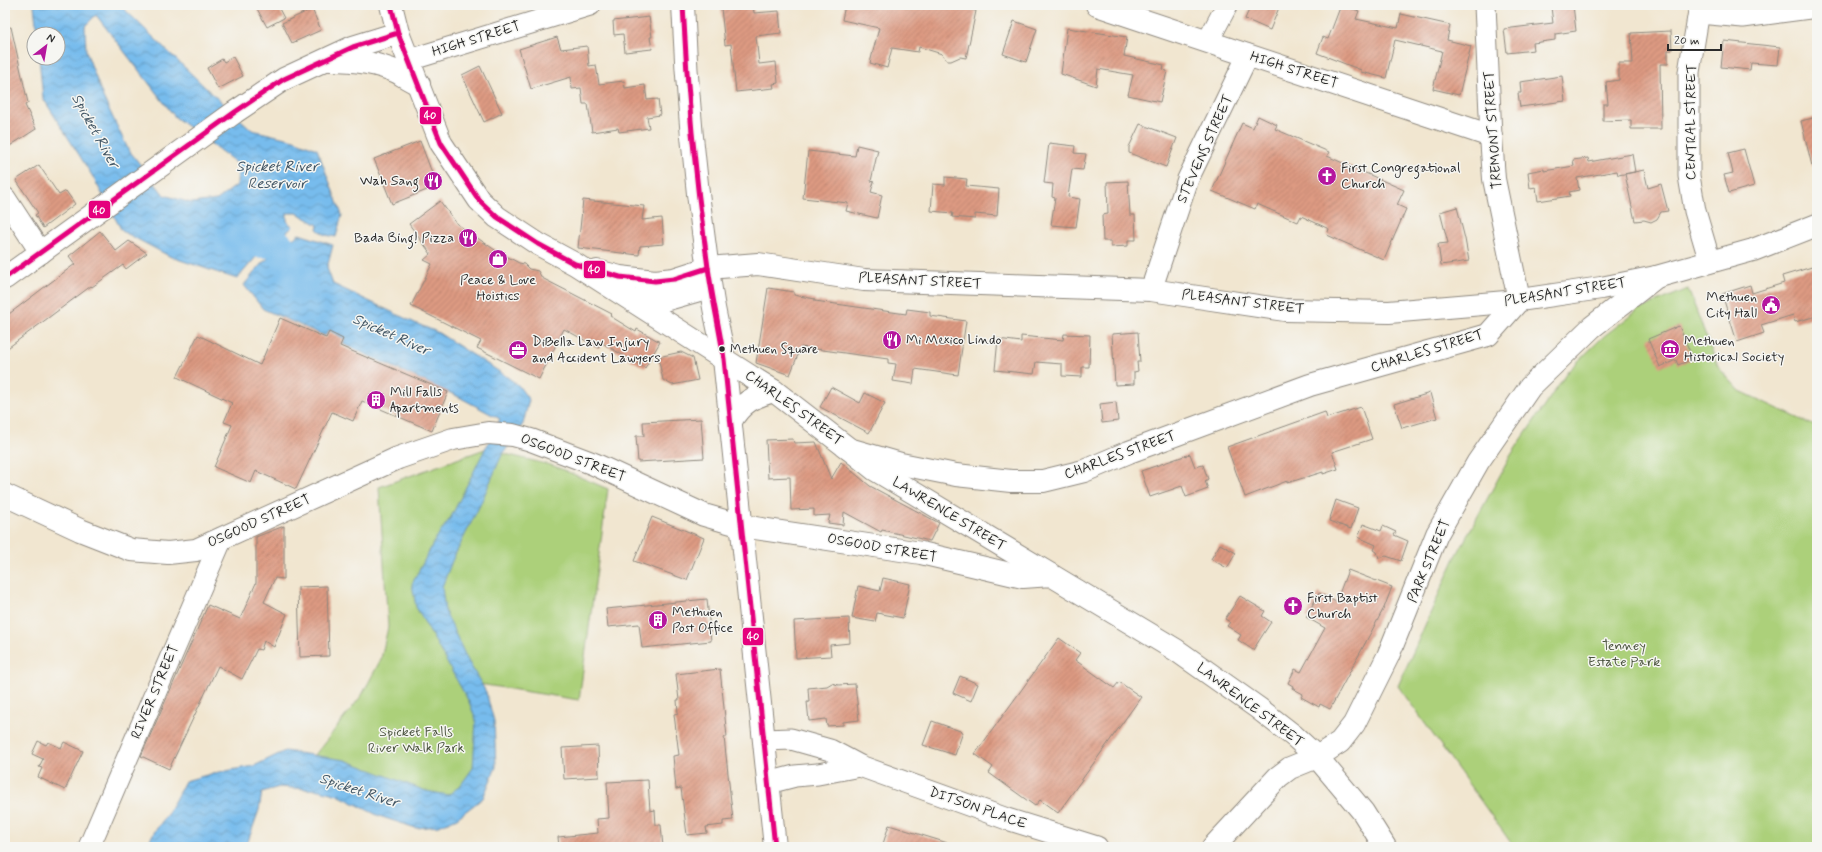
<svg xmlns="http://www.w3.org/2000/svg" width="1822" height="852" viewBox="0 0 1822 852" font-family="Mynerve,sans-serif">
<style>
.park{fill:#acd07a;stroke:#6c7e52}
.water{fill:url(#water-waves);stroke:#51748c;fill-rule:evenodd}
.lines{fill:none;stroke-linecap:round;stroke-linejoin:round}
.river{stroke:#77bced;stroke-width:32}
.building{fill:url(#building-hatch)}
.street-casing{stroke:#8e887e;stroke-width:23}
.secondary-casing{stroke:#8e887e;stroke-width:24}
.primary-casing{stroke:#8e887e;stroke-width:24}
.street{stroke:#fff;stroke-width:21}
.secondary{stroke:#fff;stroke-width:22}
.primary{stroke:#fff;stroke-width:22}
.bus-1-casing{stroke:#f6f6f2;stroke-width:8}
.bus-1{stroke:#e5007d;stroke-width:5}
.bus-dot{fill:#2b2b2b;stroke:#f6f6f2;stroke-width:1.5}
.labels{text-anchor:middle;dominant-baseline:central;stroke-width:3;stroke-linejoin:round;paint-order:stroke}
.bus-label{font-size:13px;fill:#2b2b2b;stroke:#f6f6f2;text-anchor:start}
.street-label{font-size:14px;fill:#2b2b2b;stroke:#f6f6f2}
.poi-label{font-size:14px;fill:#2b2b2b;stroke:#f6f6f2;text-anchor:start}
.park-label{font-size:14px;fill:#4b543f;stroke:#f6f6f2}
.water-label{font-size:15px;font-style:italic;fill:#425665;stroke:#f6f6f2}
.line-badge{stroke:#f6f6f2;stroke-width:1.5}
.badge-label{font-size:11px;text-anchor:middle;font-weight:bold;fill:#fff}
</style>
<defs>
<pattern id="water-waves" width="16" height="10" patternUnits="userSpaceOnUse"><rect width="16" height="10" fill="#77bced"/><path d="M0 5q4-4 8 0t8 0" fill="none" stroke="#6299c0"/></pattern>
<pattern id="building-hatch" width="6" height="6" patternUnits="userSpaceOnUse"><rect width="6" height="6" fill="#dd9a82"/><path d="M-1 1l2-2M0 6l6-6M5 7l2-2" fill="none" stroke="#b37e6b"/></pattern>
</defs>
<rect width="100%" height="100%" fill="#f6f6f2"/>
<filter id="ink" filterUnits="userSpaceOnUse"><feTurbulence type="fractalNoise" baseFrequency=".025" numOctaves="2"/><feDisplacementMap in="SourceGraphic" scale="8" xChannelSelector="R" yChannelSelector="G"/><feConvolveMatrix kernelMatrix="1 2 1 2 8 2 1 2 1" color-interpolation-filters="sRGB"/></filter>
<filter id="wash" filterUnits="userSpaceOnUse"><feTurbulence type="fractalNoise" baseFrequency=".012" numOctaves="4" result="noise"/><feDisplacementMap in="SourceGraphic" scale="16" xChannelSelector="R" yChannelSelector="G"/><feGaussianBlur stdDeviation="0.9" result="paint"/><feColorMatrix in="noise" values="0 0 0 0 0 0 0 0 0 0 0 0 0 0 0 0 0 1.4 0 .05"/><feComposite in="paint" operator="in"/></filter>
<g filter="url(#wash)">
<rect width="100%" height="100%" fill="#f1e6d0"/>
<!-- park -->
<g class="park">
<polygon points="1688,289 1718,367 1740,391 1817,427 1817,847 1514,847 1398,686 1454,560 1511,455 1568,371 1604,336 1638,310"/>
<polygon points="485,449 554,466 608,489 579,700 473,683 487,764 446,813 311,760 362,695 381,659 388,627 379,487"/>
</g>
<!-- water -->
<g class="water">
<path d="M34 5H120L206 88 252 130 294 140 317 149 342 215 336 237 325 235 317 229 318 225 297 213H287V221L293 227 256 257 237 279 171 257 122 231 93 177 43 98 39 58H58V34H37ZM96 15 175 117 238 164 237 185 217 200 191 203 164 195 128 149 103 97 86 51 85 26Z"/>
<polygon points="299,234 333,245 327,268 333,284 415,323 437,332 503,374 518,385 529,400 523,424 501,457 480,505 452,561 442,587 445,611 467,659 486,692 494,721 496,767 483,798 457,818 439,826 416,828 379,816 338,795 320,790 279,787 262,792 259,810 246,847 146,847 153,834 168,813 185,781 214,773 254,766 285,751 345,760 426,791 448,795 460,786 473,768 476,720 469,702 416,607 412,584 436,538 451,517 500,419 459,397 343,344 345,339 329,330 325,336 263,309 244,285 262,263"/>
</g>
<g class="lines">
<!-- river -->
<polyline class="river" points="231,241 274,242 281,249 302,287"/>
</g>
<g id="blocks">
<!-- building -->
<g class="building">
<polygon points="255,5 277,5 284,18 267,27"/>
<polygon points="753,5 754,13 779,11 781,33 756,36 759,64 776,62 778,83 773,84 774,88 736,92 731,44 725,45 721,8"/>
<polygon points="845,5 952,5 976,11 966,58 960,57 951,61 947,61 942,54 919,47 918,52 892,48 887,68 870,63 879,28 842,20"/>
<polygon points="1251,5 1280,5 1270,30 1245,19"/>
<polygon points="1341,5 1359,11 1356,19 1398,28 1401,14 1450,25 1447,40 1471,46 1459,95 1433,89 1442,51 1395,40 1386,78 1361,72 1361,70 1317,53 1323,37 1328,39"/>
<polygon points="1564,5 1573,5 1576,31 1555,34 1555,40 1533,43 1534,50 1507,53 1504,29 1553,23 1551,7"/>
<polygon points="312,9 321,30 292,43 282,23"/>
<polygon points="649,17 652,37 650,37 652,49 625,52 623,34 614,35 613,21"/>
<polygon points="1014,21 1037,29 1026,62 1003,54"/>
<polygon points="11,27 28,103 25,105 36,129 5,149 5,28"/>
<polygon points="1067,28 1127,37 1124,56 1164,65 1163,70 1167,71 1160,102 1128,95 1133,75 1098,69 1096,86 1061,74"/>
<polygon points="1671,31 1672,50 1668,50 1668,64 1660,64 1661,129 1631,129 1631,120 1603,121 1603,104 1608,104 1606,82 1619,80 1619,63 1633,63 1631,33"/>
<polygon points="557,37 561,49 587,46 589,66 596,65 599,84 624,81 625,88 645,85 647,100 658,99 660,115 647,117 649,128 619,132 618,128 592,132 588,104 583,104 581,88 572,89 571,77 531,89 519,49"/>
<polygon points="1724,41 1780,47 1778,65 1751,63 1750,70 1721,67"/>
<polygon points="233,57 243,76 218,89 207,68 222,59 224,62"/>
<polygon points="480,66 502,113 484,122 462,75"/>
<polygon points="1562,76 1565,101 1520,107 1518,93 1521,93 1520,82"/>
<polygon points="1258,116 1277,125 1275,129 1329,152 1327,156 1404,190 1397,205 1406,209 1384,260 1327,235 1329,229 1301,216 1298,222 1257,204 1255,209 1212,191 1242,123 1253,128"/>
<polygon points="1817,117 1817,165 1812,166 1801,121"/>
<polygon points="1140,124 1177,138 1166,167 1129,153 1129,147"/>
<polygon points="420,141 437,186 392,204 374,159"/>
<polygon points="1049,143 1075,146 1074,153 1086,154 1083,170 1072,169 1068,197 1080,199 1076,227 1051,225 1055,198 1052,197 1053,184 1044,183"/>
<polygon points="857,145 878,150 871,181 874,182 871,192 882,195 877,218 846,211 848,203 803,198 808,151 855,156"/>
<polygon points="1744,149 1754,186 1729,193 1724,175 1733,173 1728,153"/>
<polygon points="1632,154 1635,172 1618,175 1617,171 1577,178 1579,190 1569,192 1570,196 1538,201 1536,187 1530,188 1528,172 1544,169 1544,171 1574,166 1573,160 1588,158 1589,162"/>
<polygon points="39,165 59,195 66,191 75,204 43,228 35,215 38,213 16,180"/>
<polygon points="1644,170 1648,188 1661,184 1668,211 1661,212 1657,219 1651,222 1644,220 1635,221 1625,174"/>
<polygon points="945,177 967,179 966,186 999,189 997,216 975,214 975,219 952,217 953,213 931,211 933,184 945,185"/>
<polygon points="1128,181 1130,215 1135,215 1136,240 1128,240 1128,246 1111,247 1111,241 1103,241 1102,215 1108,214 1107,182"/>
<polygon points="583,200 644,206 642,220 662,218 664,244 640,246 639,255 578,248"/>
<polygon points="440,201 457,224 495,250 519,263 524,264 529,269 538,271 542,278 612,314 610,316 636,332 637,329 660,342 645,368 602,343 599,348 564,329 539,379 477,348 481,341 411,306 432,264 424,260 431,254 409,224"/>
<polygon points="1457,207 1465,239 1469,261 1441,265 1438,244 1448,243 1440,212"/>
<polygon points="100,231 116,251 129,241 147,253 126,269 123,265 92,287 91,286 5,350 5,317 75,264 69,256"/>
<polygon points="1812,267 1814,272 1817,271 1817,316 1795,322 1793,315 1761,325 1764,333 1737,342 1722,294 1750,285 1752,293 1784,283 1782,276"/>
<polygon points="768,288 794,292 794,295 815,299 815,301 906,314 907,309 930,312 930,316 966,321 958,375 915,369 913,384 893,381 896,364 888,363 888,359 801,347 790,375 756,363"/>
<polygon points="280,318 326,338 329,332 343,339 340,346 448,392 432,431 362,401 353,421 332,412 296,489 256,471 251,483 214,467 232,425 224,422 232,403 177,377 198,335 260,365"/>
<polygon points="1679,326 1693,359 1678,365 1676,360 1660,367 1648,339"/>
<polygon points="1138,332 1140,362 1137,362 1138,371 1134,372 1134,384 1115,385 1112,334"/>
<polygon points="1064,334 1090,335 1089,367 1082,367 1082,377 1062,376 1062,364 1036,362 1034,374 995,370 998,339 1021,342 1021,336 1063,340"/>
<polygon points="681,352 693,358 698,380 672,385 663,380 658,357"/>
<polygon points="831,387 860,403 865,393 885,403 869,433 820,407"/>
<polygon points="1430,393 1437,418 1402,428 1394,404"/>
<polygon points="1116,402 1118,421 1102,423 1100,404"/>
<polygon points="1361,407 1372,439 1332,452 1338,469 1323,474 1323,472 1287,483 1287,481 1245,497 1227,447 1325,412 1327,418"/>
<polygon points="701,419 704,458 638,462 636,436 644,436 643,422"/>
<polygon points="793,439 794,443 816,442 831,479 841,462 870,486 939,523 930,541 882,530 881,532 844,512 843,525 828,523 830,515 814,516 814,509 791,510 790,477 768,478 766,440"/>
<polygon points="1190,454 1195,467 1203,465 1208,479 1205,481 1208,489 1186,497 1182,486 1150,497 1141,471"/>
<polygon points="1336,500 1358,508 1351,529 1329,521"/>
<polygon points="652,517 704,538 687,580 634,561"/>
<polygon points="1363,524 1381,531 1383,526 1396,532 1394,535 1408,541 1401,561 1386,556 1379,558 1377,552 1374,550 1376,545 1358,537"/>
<polygon points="284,526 284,579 275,578 264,602 287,614 274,647 264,641 261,650 257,649 242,679 218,666 169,769 141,756 208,605 240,619 256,583 256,537"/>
<polygon points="1220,544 1236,553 1227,568 1211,559"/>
<polygon points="1348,570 1392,587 1384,608 1330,709 1320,704 1319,707 1301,697 1303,694 1292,688 1293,686 1288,683 1295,669 1301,672 1325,628 1306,617 1319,593 1336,602"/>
<polygon points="883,578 910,584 903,618 877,613 875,622 852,618 858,586 880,591"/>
<polygon points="327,586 329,656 300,657 298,587"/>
<polygon points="1240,596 1265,611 1262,616 1271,622 1253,650 1238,640 1241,635 1227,626 1230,622 1225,619"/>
<polygon points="707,599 711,641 642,648 639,624 608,627 606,609"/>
<polygon points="849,618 850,643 830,645 831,656 796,658 794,621"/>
<polygon points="1059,638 1080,653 1075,660 1114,688 1119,682 1141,697 1058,813 1040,800 1035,806 989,773 993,767 975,754"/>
<polygon points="720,669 727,737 724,737 733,820 723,821 723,825 706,827 707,833 687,835 681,788 676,789 673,756 679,755 674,714 678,713 677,700 679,700 676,674"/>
<polygon points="960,676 978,684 971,701 953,693"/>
<polygon points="832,683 838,685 855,684 859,720 843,722 843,725 827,726 826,719 809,721 807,702 809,702 808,688 827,686"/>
<polygon points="932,721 963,732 955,755 923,745"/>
<polygon points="38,741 46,745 48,742 61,748 64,742 83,751 65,790 38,777 42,768 39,767 43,759 32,754"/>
<polygon points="598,746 599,777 564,779 562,748"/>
<polygon points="648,780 650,811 655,810 656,825 661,825 663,847 559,847 558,837 598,833 597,819 609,818 607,782"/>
<polygon points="889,825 951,844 950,847 882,847"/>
</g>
</g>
</g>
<g filter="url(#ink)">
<use href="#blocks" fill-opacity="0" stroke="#8e887e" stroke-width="1"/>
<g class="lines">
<!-- street casing -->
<g class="street-casing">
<g id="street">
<polyline points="1485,5 1491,136"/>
<polyline points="1700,5 1689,72 1689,176 1695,211 1710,262"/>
<polyline points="1699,13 1743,17 1817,7"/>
<polyline points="1208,41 1227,5"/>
<polyline points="409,60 590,5"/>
<polyline points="5,198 41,253"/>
<polyline points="1151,290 1188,179 1248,55"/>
<polyline points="765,740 791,739 830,750 860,766 1007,819 1097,847"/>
<polyline points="768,783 795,776 818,774 860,766"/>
<polyline points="89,847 222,538"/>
</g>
</g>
<!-- secondary casing -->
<g class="secondary-casing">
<g id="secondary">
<polyline points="391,5 398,33"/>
<polyline points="1097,5 1491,136 1494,179 1519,300"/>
<polyline points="849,449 874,469 1051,575"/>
<polyline points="5,495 80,530 131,550 168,553 196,550 398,458 453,439 488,433 513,435 531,440 594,464 704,515 742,526 921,553 1023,577 1051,575 1176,650 1258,708 1294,736 1317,757 1363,812 1385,847"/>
<polyline points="1213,847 1278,777 1290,768 1317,757 1340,742 1354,724 1388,656 1437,534 1478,462 1530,387 1592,327 1656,277"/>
</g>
</g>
<!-- primary casing -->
<g class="primary-casing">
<g id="primary">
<path d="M683 5C687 102 697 200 712 296 715 317 721 338 724 359L775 847"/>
<path d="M330 60C353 60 375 62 397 72 404 76 411 81 419 84"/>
<polyline points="597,271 620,277 655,281 674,279 708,268 758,264 864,280 1151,290 1285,310 1389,312 1506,302 1601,288 1656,277 1753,250 1817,225"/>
<polyline points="5,278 235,112 284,79 353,47 398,33 441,143 479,200 497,217 538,244 575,264 750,376 774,391 849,449 901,464 956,475 1011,481 1043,481 1084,471 1129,452 1310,385 1488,335 1519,300"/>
<polyline points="634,301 661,301 710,287"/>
<path d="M731 421C741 403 754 396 774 391"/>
</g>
</g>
<!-- street -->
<use href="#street" class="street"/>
<!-- secondary -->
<use href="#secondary" class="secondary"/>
<!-- primary -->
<use href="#primary" class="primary"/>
<!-- bus-1 casing -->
<g class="bus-1-casing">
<g id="bus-1">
<polyline points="391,5 398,33 441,143 479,200 497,217 538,244 575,264 620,277 655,281 674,279 708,268"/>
<path d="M683 5C687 90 695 175 707 260 711 293 719 326 724 359L775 847"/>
<polyline points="5,278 235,112 284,79 353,47 398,33"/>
</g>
</g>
<!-- bus-1 -->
<use href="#bus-1" class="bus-1"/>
</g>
</g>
<!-- icons -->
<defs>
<g id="church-disc" transform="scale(1)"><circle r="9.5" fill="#b5179e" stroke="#f6f6f2"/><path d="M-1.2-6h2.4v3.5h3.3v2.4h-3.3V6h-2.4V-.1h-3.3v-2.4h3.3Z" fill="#fff"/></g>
<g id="restaurant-disc" transform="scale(1)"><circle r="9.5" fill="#b5179e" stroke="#f6f6f2"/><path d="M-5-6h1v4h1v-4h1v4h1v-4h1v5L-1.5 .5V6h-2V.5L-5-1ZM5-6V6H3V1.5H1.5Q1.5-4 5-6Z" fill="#fff"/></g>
<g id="shop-disc" transform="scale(1)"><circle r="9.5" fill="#b5179e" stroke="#f6f6f2"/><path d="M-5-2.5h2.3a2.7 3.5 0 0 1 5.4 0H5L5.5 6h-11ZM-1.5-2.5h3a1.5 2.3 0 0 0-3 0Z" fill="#fff"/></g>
<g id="civic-disc" transform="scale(1)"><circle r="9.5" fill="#b5179e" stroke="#f6f6f2"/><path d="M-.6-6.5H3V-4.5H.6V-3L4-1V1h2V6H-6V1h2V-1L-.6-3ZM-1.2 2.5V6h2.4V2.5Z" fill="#fff"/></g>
<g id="museum-disc" transform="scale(1)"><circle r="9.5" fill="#b5179e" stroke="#f6f6f2"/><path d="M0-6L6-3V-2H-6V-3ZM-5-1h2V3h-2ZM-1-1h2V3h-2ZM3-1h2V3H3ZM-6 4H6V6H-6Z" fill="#fff"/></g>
<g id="office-disc" transform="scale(1)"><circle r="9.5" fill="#b5179e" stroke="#f6f6f2"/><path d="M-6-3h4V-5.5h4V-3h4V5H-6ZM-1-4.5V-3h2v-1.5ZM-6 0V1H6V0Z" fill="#fff"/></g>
<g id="building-disc" transform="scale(1)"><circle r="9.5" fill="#b5179e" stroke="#f6f6f2"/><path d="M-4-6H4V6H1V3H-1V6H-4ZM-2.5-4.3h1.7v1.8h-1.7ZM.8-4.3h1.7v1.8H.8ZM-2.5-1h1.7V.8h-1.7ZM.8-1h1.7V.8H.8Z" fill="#fff"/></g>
</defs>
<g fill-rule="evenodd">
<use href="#church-disc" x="1327" y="176"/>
<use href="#restaurant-disc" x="433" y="181"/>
<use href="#restaurant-disc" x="468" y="238"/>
<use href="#shop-disc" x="498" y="259"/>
<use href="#civic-disc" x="1771" y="305"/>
<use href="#restaurant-disc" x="892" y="340"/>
<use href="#museum-disc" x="1670" y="349"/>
<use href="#office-disc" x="518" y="350"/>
<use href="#building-disc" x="376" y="400"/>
<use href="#church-disc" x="1293" y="606"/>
<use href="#building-disc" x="658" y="620"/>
</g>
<!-- markers -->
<circle class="bus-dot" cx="722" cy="349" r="3.5"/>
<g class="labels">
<!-- bus labels -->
<g class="bus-label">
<text x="730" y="349">Methuen Square</text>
</g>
<!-- street labels -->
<g class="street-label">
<text transform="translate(476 39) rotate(-17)">HIGH STREET</text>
<text transform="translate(1294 70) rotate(18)">HIGH STREET</text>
<text transform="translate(1691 122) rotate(-90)">CENTRAL STREET</text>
<text transform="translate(1493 130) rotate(-94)">TREMONT STREET</text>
<text transform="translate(1205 149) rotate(-66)">STEVENS STREET</text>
<text transform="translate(920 281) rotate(3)">PLEASANT STREET</text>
<text transform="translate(1565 292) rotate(-9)">PLEASANT STREET</text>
<text transform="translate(1243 302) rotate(7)">PLEASANT STREET</text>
<text transform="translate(1427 351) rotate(-17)">CHARLES STREET</text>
<text transform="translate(794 408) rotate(36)">CHARLES STREET</text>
<text transform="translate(1120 455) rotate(-20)">CHARLES STREET</text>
<text transform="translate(573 458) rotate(21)">OSGOOD STREET</text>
<text transform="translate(949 514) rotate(31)">LAWRENCE STREET</text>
<text transform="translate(259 521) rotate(-24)">OSGOOD STREET</text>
<text transform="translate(882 548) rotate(10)">OSGOOD STREET</text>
<text transform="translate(1429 561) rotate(-67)">PARK STREET</text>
<text transform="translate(155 692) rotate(-67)">RIVER STREET</text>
<text transform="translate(1250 705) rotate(37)">LAWRENCE STREET</text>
<text transform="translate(978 808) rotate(19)">DITSON PLACE</text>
</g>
<!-- poi labels -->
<g class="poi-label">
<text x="1341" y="168">First Congregational<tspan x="1341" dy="16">Church</tspan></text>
<text x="419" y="181" text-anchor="end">Wah Sang</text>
<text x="454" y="238" text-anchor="end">Bada Bing! Pizza</text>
<text x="498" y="280" text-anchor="middle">Peace &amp; Love<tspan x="498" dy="16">Hoistics</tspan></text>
<text x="1757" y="297" text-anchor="end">Methuen<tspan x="1757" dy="16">City Hall</tspan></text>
<text x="906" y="340">Mi Mexico Lindo</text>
<text x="1684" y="341">Methuen<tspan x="1684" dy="16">Historical Society</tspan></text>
<text x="532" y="342">DiBella Law Injury<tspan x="532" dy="16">and Accident Lawyers</tspan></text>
<text x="390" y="392">Mill Falls<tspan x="390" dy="16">Apartments</tspan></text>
<text x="1307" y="598">First Baptist<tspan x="1307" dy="16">Church</tspan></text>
<text x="672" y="612">Methuen<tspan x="672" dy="16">Post Office</tspan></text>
</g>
<!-- park labels -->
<g class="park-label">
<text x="1624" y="646">Tenney<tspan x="1624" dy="16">Estate Park</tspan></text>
<text x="416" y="732">Spicket Falls<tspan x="416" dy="16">River Walk Park</tspan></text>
</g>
<!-- water labels -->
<g class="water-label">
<text transform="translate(95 131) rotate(61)">Spicket River</text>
<text x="277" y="167">Spicket River<tspan x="277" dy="17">Reservoir</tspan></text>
<text transform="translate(391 335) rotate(24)">Spicket River</text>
<text transform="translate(359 791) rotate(18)">Spicket River</text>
</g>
</g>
<g class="line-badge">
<rect x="419" y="106" width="23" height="19" rx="4" fill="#e5007d"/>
<rect x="88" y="200" width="23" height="19" rx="4" fill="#e5007d"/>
<rect x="583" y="260" width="23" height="19" rx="4" fill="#e5007d"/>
<rect x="742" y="627" width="22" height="19" rx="4" fill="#e5007d"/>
</g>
<g class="badge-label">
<text x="430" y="119">40</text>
<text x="99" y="214">40</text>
<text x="594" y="273">40</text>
<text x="753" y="640">40</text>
</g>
<!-- margin -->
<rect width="1822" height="852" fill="none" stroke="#f6f6f2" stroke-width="20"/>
<!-- north arrow -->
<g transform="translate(46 46) rotate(31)"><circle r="19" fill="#f6f6f2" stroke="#a5a5a2"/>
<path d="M0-3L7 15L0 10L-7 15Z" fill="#b5179e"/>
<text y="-6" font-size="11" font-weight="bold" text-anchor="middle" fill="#2b2b2b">N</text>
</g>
<!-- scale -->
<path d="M1668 44v6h53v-6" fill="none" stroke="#2b2b2b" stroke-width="2"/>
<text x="1674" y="44" font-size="12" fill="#2b2b2b" stroke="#f6f6f2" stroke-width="3" paint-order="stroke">20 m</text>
</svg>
